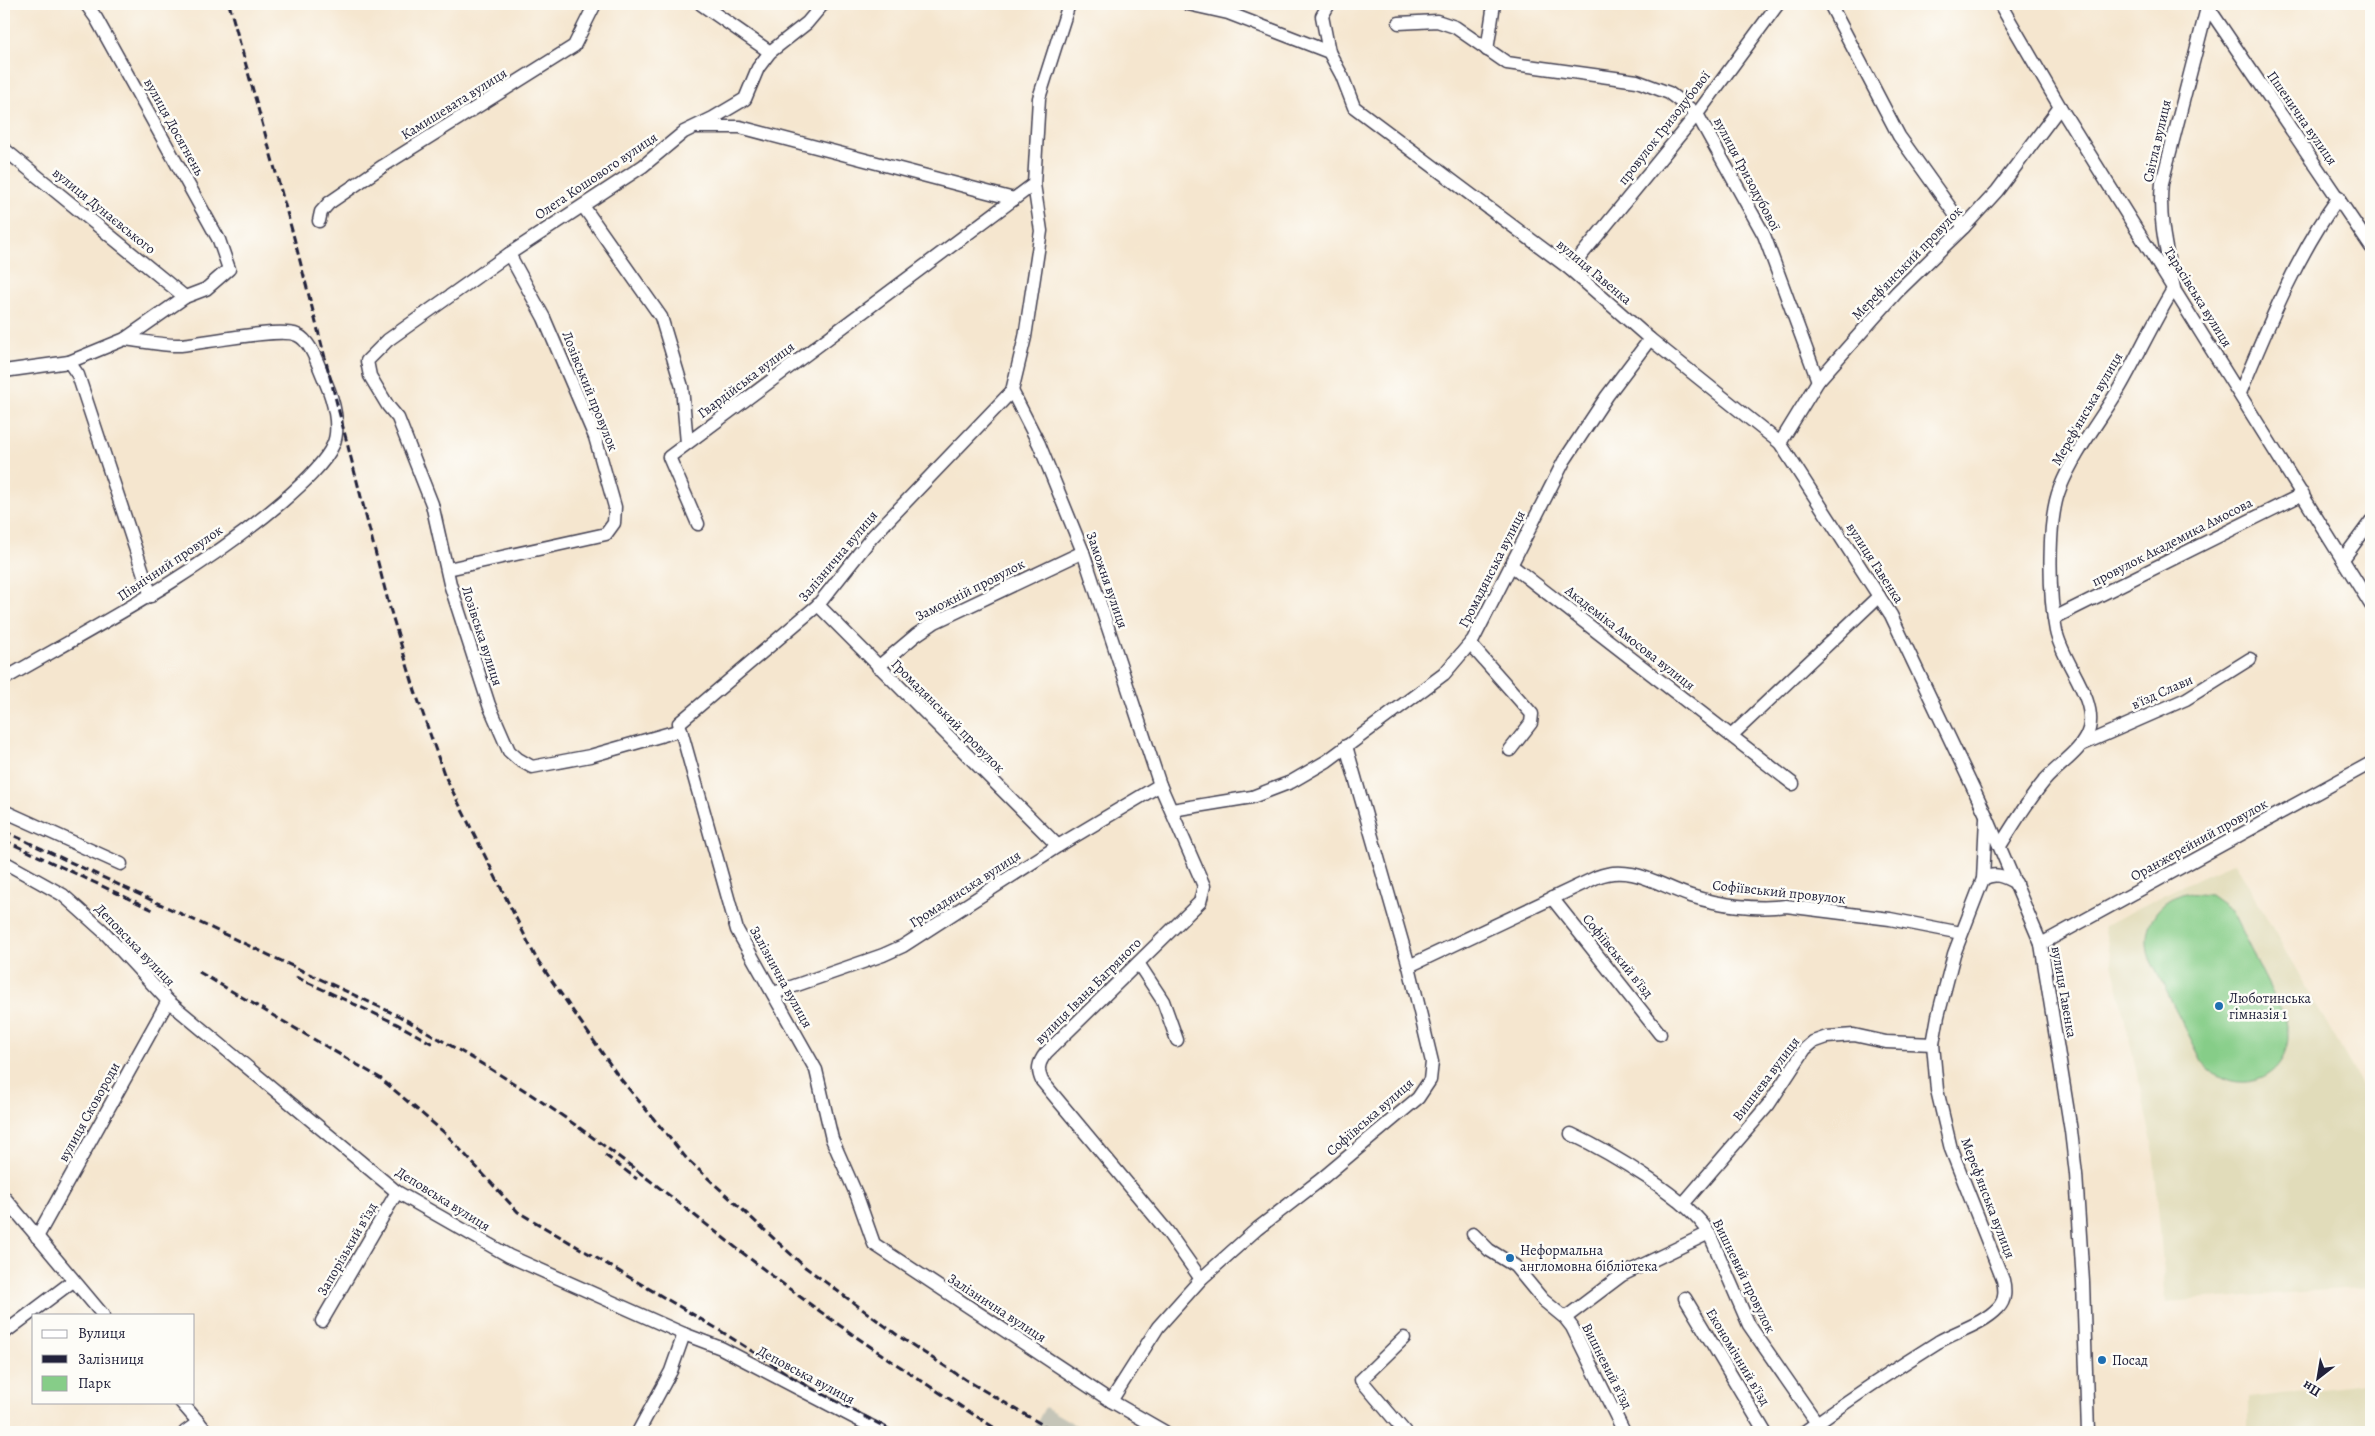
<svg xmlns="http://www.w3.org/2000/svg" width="2375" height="1436" viewBox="0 0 2375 1436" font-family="Alegreya,serif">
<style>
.built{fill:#e1dcba}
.railway{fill:#c5c5b8}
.green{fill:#86cd88;stroke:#547862}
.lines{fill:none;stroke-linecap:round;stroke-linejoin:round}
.minor-casing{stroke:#423f51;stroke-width:15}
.minor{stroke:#fff;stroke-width:12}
.rail{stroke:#22223b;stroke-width:3;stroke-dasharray:8 4;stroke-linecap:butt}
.poi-dot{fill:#1f6fb2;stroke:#fdfcf7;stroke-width:2}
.labels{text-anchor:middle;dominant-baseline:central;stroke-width:5;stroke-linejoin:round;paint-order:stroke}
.street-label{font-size:14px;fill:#22223b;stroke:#fdfcf7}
.poi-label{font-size:14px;fill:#22223b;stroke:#fdfcf7;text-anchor:start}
</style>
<rect width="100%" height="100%" fill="#fdfcf7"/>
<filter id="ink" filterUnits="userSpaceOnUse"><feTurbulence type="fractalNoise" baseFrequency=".02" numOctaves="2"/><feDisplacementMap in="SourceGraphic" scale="10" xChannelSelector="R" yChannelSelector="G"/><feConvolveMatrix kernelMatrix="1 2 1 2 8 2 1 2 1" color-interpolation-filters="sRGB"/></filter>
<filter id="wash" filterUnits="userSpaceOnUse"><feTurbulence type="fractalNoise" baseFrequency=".0096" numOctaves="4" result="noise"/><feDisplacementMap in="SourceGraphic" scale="20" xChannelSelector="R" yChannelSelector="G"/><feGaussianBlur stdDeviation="1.12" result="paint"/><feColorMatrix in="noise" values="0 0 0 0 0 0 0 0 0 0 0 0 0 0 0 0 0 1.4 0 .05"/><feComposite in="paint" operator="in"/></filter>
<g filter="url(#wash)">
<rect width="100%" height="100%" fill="#f5e6cf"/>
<!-- built -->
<g class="built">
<polygon points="2235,862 2371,1101 2371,1287 2166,1302 2153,1147 2104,926 2187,883"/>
<polygon points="2371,1383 2371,1432 2248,1432 2248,1398"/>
</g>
<!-- railway -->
<polygon class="railway" points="1045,1407 1088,1432 1032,1432"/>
<!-- green -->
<path class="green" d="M2185 893 2210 895 2231 910 2286 1020C2300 1075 2237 1105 2202 1061L2150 959C2140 929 2155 902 2185 893Z"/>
</g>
<g filter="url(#ink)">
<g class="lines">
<!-- minor casing -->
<g class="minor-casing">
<g id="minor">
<polyline points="701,4 770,52"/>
<polyline points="1188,4 1228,13 1329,52 1342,76 1354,107 1570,269 1650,339 1780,443 1891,615 1986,815 2041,944 2071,1131 2076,1174 2083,1282 2088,1432"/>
<polyline points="1329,4 1322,16 1329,52"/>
<polyline points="1830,4 1899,136 1964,227"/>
<polyline points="2000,4 2060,107 2371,605"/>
<polyline points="2208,7 2371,247"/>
<polyline points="1399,23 1437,21 1455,27 1507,63 1637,81 1669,93 1697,114 1764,235 1818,381"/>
<polyline points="1487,50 1494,4"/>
<polyline points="698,127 740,127 1014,199"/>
<polyline points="4,149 185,297"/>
<polyline points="583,206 661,317 682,387 687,443"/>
<polyline points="319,221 321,212 329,203 383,166 574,46 595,4"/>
<polyline points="1570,269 1697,114 1778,4"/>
<polyline points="69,362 78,375 151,596"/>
<polyline points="4,371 69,362 125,339 185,297 206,289 229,269 219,240 96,18 86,4"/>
<polyline points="1012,391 872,537 818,605 679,723 737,930 816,1070 832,1139 857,1196 874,1244 1111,1401 1165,1432"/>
<path d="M1012 391 1039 444 1083 552 1160 785 1204 886 1200 902 1046 1053C1038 1063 1037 1070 1042 1081L1167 1231 1201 1279"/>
<polyline points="1012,391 1025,337 1041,231 1034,184 1039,98 1069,4"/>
<path d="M2240 393C2268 326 2296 256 2339 197"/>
<polyline points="1780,443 1818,381 1897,292 1964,227 1997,191 2060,107"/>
<polyline points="698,524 669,457 1034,184"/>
<polyline points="2343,559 2371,521"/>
<polyline points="1511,565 1793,784"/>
<polyline points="448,569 606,534 614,523 615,507 595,437 544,318 509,254"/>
<polyline points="818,605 1058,846"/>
<polyline points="2054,618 2303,494"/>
<polyline points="1470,644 1532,714 1531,723 1510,750"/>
<polyline points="878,667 916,635 935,622 1083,552"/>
<path d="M4 679C100 624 199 573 283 501 299 487 325 464 333 445 341 428 333 399 326 383 319 369 312 341 297 335 280 327 204 343 181 345 164 346 143 341 125 339"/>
<polyline points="681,730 590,756 532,767 518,759 509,751 489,705 450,584 432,504 398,418 388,406 370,376 367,361 388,340 509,254 643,166 684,132 713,118 745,99 758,68 770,52 807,23 823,4"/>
<polyline points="1732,735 1879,596"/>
<polyline points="2081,745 2186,699 2250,659"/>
<polyline points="1172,810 1252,797 1291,782 1327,761 1444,674 1473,640 1564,461 1607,396 1650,339"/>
<polyline points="4,811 121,864"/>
<path d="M2000 846C2014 823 2028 801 2045 780 2059 764 2083 751 2089 729 2097 698 2062 662 2056 631 2049 596 2047 520 2060 488 2075 451 2100 421 2120 387 2139 354 2154 320 2174 288 2167 253 2158 219 2162 183L2208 4"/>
<polyline points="4,862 63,895 103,931 168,1001 397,1192 509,1256 684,1334 721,1348 882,1432"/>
<path d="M1983 879C1995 872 2003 876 2016 883"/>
<polyline points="1552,898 1660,1034"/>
<polyline points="2041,944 2371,763"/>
<polyline points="1138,963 1163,1001 1177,1040"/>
<path d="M1409 966 1597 877C1630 863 1660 886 1691 896 1719 905 1756 910 1786 906L1890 919 1961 933"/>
<polyline points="774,993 883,955 903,946 1058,846 1160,785"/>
<path d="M1571 1134C1607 1151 1690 1199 1709 1233L1749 1325 1817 1423"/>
<polyline points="4,1197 103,1315"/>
<polyline points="1683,1204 1769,1104 1805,1049 1813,1042 1827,1037 1854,1035 1886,1042 1933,1044"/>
<polyline points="1473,1234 1489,1250 1515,1266 1543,1300 1565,1318 1572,1327 1624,1432"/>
<polyline points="37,1237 168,1001"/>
<polyline points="1685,1298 1765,1432"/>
<polyline points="1565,1318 1622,1275 1709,1233"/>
<polyline points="322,1321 397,1192"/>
<polyline points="4,1333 73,1281"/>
<polyline points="1404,1338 1361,1380 1405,1432"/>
<polyline points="1111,1401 1158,1327 1201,1279 1257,1229 1319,1181 1418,1098 1430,1080 1432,1062 1409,966 1346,746"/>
<polyline points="181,1402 207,1432"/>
<polyline points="185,1432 199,1422"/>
<polyline points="638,1432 671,1371 684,1334"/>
<path d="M1804 1432C1847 1401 1893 1370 1938 1342 1957 1331 1983 1324 1998 1308 2006 1300 2005 1290 2003 1280L1951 1149 1937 1090 1933 1044 1938 1016 1954 954 1983 879 1986 818"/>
</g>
</g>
<!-- minor -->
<use href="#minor" class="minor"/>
<!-- rail -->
<g class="rail">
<polyline points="229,4 293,234 389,605 415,691 444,774 536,958 619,1077 687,1159 805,1267 900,1337 966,1380 1055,1432"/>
<path d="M4 831 399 1016C450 1045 500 1073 548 1106 629 1161 704 1224 783 1284 853 1337 927 1385 1001 1432"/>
<polyline points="4,840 153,910"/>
<polyline points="199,972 380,1078 446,1134 518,1212 716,1328 800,1382 894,1432"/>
<polyline points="296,977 397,1024 433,1044"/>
<polyline points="605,1155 637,1179"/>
</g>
</g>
</g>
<!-- markers -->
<g class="poi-dot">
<circle cx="2219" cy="1006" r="5"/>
<circle cx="1510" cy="1258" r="5"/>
<circle cx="2102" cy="1360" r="5"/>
</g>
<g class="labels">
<!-- street labels -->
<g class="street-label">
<text transform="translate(454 104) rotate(-32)">Камишевата вулиця</text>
<text transform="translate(2302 118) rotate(55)">Пшенична вулиця</text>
<text transform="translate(174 127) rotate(61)">вулиця Досягнень</text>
<text transform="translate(1664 128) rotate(-52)">провулок Гризодубової</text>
<text transform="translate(2157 141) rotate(-77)">Світла вулиця</text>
<text transform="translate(1747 174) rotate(62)">вулиця Гризодубової</text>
<text transform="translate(596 176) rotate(-34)">Олега Кошового вулиця</text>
<text transform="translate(104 211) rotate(39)">вулиця Дунаєвського</text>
<text transform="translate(1907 263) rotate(-46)">Мереф'янський провулок</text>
<text transform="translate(1594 272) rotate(40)">вулиця Гавенка</text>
<text transform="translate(2198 297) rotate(58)">Тарасівська вулиця</text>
<text transform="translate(746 380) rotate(-37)">Гвардійська вулиця</text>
<text transform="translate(590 391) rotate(68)">Лозівський провулок</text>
<text transform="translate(2087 409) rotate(-60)">Мереф'янська вулиця</text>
<text transform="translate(2172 542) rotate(-27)">провулок Академика Амосова</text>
<text transform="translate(838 556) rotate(-50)">Залізнична вулиця</text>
<text transform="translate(170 563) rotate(-34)">Північний провулок</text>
<text transform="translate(1875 563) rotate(57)">вулиця Гавенка</text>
<text transform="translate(1492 569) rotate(-63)">Громадянська вулиця</text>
<text transform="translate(1107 580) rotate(71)">Заможня вулиця</text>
<text transform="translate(970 590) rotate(-27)">Заможній провулок</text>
<text transform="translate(482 636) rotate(72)">Лозівська вулиця</text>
<text transform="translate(1630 638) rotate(38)">Академіка Амосова вулиця</text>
<text transform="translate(2162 692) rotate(-24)">в'їзд Слави</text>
<text transform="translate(948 716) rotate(45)">Громадянський провулок</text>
<text transform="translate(2199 840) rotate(-29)">Оранжерейний провулок</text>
<text transform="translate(965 889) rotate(-33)">Громадянська вулиця</text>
<text transform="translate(1779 892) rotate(6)">Софіївський провулок</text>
<text transform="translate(135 945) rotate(46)">Деповська вулиця</text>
<text transform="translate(1618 956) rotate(51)">Софіївський в'їзд</text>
<text transform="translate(781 977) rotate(61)">Залізнична вулиця</text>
<text transform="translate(1088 991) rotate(-45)">вулиця Івана Багряного</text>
<text transform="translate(2064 992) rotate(80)">вулиця Гавенка</text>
<text transform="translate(1766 1079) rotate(-53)">Вишнева вулиця</text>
<text transform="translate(89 1112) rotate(-61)">вулиця Сковороди</text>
<text transform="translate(1370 1117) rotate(-41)">Софіївська вулиця</text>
<text transform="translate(1988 1198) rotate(69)">Мереф'янська вулиця</text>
<text transform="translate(443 1199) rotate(32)">Деповська вулиця</text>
<text transform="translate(347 1249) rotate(-60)">Запорізький вʼїзд</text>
<text transform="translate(1744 1276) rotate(64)">Вишневий провулок</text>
<text transform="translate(997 1308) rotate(33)">Залізнична вулиця</text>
<text transform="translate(1738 1357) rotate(59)">Економічний в'їзд</text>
<text transform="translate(1607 1366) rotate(63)">Вишневий в’їзд</text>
<text transform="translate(806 1375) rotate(28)">Деповська вулиця</text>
</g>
<!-- poi labels -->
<g class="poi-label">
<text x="2229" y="998">Люботинська<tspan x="2229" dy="16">гiмназiя 1</tspan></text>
<text x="1520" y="1250">Неформальна<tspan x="1520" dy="16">англомовна бібліотека</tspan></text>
<text x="2112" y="1360">Посад</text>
</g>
</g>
<!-- margin -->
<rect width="2375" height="1436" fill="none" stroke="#fdfcf7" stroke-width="20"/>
<!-- legend -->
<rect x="32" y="1314" width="162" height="90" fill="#fdfcf7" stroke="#a5a5ac"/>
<rect x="42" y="1330" width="25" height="8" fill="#ffffff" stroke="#a5a5ac"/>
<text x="78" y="1338" font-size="15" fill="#22223b">Вулиця</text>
<rect x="42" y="1355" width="25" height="8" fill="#22223b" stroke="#a5a5ac"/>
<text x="78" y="1364" font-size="15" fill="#22223b">Залізниця</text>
<rect x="42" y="1376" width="25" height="15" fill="#86cd88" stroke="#a5a5ac"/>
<text x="78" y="1388" font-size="15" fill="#22223b">Парк</text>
<!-- north arrow -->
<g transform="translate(2318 1378) rotate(211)" stroke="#fdfcf7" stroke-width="4" paint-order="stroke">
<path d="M0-4L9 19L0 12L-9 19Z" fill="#22223b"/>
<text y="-8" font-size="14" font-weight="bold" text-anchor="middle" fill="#22223b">Пн</text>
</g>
</svg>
